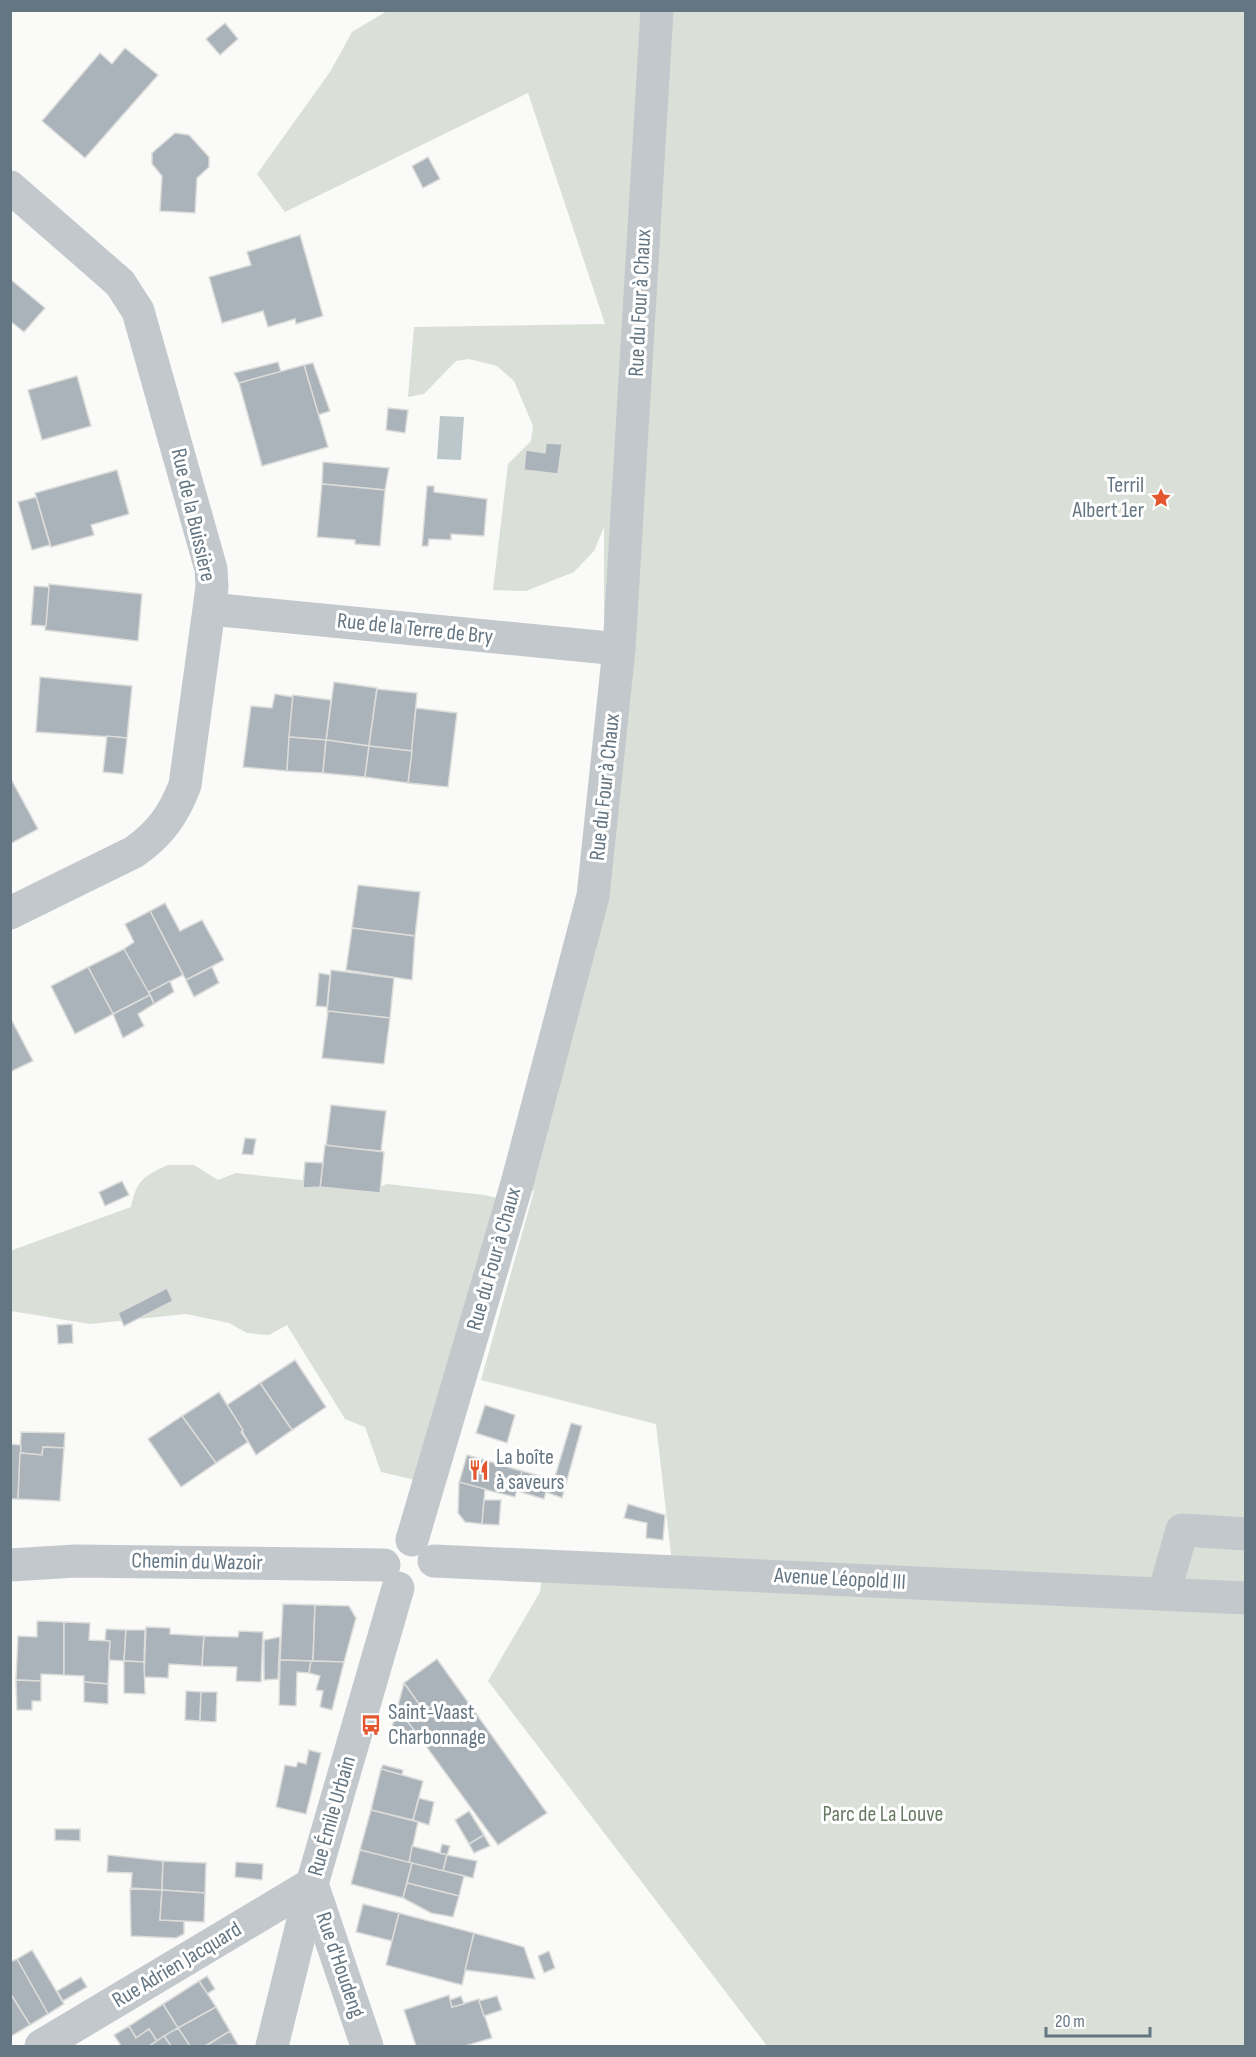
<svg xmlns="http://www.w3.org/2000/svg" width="1256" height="2057" viewBox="0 0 1256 2057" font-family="'Sofia Sans Condensed',sans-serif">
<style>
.green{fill:#dadfd7}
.water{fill:#bbc7cb}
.building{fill:#aab3b9;stroke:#dcdcda;stroke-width:1.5}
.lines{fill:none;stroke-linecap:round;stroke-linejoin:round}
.minor{stroke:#c3c8cc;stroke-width:33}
.labels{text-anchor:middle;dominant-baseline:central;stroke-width:6;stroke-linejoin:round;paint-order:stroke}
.street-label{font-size:22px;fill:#657683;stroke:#fff}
.poi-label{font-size:22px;fill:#657683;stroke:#fff;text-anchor:start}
.park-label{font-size:22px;fill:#687a64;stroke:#fff}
</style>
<rect width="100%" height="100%" fill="#fafaf8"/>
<!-- green -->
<g class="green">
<polygon points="387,11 1245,11 1245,2046 767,2046 488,1681 540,1592 543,1566 673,1572 656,1424 481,1380 534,1191 516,1187 593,896 604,648 604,527 594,551 574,572 526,591 493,590 508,464 531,441 533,426 514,381 497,366 469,359 456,361 424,394 408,397 414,327 605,324 528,93 285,212 257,174 330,72 352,32"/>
<path d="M168 1165H194L218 1180 236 1173 378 1188 387 1184 484 1195 512 1201 428 1483 381 1472 365 1427 345 1419 287 1325 269 1335 247 1333 229 1323 186 1314 90 1324 11 1311 10 1251 131 1207C137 1180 143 1176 168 1165Z"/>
</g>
<!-- water -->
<polygon class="water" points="440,416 464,417 461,460 437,459"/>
<!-- building -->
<g class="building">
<polygon points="225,23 238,39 220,55 206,39"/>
<polygon points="125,48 158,75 85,158 42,121 100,53 112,64"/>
<polygon points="175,133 189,135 209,157 209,167 197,178 195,213 160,211 162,176 152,164 152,153"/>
<polygon points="428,157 440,179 423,188 412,166"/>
<polygon points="300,235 323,316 296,324 295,319 268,327 263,311 222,323 209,277 251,265 247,252"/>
<polygon points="10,279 45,308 24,332 10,321"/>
<polygon points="278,362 281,372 239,383 234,373"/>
<polygon points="313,363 330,411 318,415 304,365"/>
<polygon points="304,365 328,447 262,466 239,383"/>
<polygon points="77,376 91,426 42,440 28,390"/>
<polygon points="388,408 408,410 405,433 386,430"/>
<polygon points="546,443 562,444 558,474 524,470 526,450 545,453"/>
<polygon points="323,462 389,468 385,490 322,484"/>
<polygon points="117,470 129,514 91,525 94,535 51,547 35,493"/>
<polygon points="322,484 385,490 380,546 355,544 355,540 317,537"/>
<polygon points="427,486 434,486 434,492 487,499 484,536 451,534 451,540 429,539 428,546 422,546"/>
<polygon points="36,497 50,545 32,550 18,502"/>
<polygon points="49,584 142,594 138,641 45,630"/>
<polygon points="34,586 49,587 46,626 31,625"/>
<polygon points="40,677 132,686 127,738 36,732"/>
<polygon points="334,682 377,688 369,746 326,740"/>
<polygon points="377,689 417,693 412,751 369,746"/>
<polygon points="275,694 293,697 287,771 243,767 251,706 272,708"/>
<polygon points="293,695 331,700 326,740 289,737"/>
<polygon points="416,708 457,713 448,787 408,783"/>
<polygon points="107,736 127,738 123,774 103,772"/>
<polygon points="289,737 326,740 323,773 287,771"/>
<polygon points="326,740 369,746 365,777 323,773"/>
<polygon points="369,746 412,751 408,783 365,777"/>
<polygon points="10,777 38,829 10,844"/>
<polygon points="358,885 420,892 415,936 352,928"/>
<polygon points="165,903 180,931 202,920 224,960 186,980 150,911"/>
<polygon points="150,911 183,975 147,993 124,949 134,942 125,924"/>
<polygon points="352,928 415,936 412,980 346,970"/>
<polygon points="124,949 150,995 113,1014 88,967"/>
<polygon points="88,967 113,1014 75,1034 51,986"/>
<polygon points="212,967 219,983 194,997 186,980"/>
<polygon points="331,970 394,978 390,1018 327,1012"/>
<polygon points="319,973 330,975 327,1007 316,1006"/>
<polygon points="170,981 174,992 154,1004 149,992"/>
<polygon points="150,995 154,1004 138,1014 144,1026 123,1038 113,1014"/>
<polygon points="328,1011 390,1018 384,1064 322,1058"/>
<polygon points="10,1017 33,1061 10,1072"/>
<polygon points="331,1105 386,1111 381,1151 326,1146"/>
<polygon points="245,1138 256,1139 253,1155 242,1154"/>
<polygon points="325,1145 384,1152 380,1193 320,1187"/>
<polygon points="305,1162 323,1163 320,1187 303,1188"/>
<polygon points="122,1181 129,1195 105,1206 99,1192"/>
<polygon points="167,1288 173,1301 124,1326 118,1313"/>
<polygon points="72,1324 73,1343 58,1344 57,1325"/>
<polygon points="295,1360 326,1407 292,1430 260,1383"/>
<polygon points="260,1383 292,1430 256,1455 227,1405"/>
<polygon points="219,1392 243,1430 241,1432 248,1442 216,1463 182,1416"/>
<polygon points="485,1405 515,1415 507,1443 476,1433"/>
<polygon points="182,1416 216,1463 181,1487 148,1439"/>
<polygon points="571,1423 582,1426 562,1498 546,1492 544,1499 517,1491 522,1471 554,1480"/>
<polygon points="21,1432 65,1433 64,1448 43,1447 42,1455 20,1453"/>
<polygon points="10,1444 21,1445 18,1499 10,1499"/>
<polygon points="43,1447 64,1448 60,1501 18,1499 20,1453 42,1455"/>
<polygon points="467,1455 522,1471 515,1497 459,1483"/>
<polygon points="459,1482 485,1489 482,1524 465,1522 458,1513"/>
<polygon points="484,1500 501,1500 499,1525 482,1524"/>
<polygon points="628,1504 665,1515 663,1540 646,1538 647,1523 624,1518"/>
<polygon points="283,1604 315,1605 313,1661 280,1660"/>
<polygon points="315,1605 349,1606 356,1618 344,1662 313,1661"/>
<polygon points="37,1621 64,1622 64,1675 41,1674 41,1681 16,1680 18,1636 37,1637"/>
<polygon points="64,1622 90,1623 89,1640 110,1641 108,1684 84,1682 84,1676 64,1675"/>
<polygon points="146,1627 170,1628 170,1634 204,1636 202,1666 169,1664 168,1678 144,1677"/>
<polygon points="106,1629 126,1630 124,1661 109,1660 110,1641 105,1640"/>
<polygon points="126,1630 145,1630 144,1662 124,1661"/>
<polygon points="239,1631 263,1632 261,1682 236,1681 237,1667 202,1666 204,1636 238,1637"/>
<polygon points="280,1637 278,1679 264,1680 264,1640"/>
<polygon points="437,1659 470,1705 448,1720 435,1703 424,1711 404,1683"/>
<polygon points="280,1660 311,1661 309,1673 297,1672 296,1706 279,1705"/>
<polygon points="124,1661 144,1662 145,1694 124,1693"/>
<polygon points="311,1661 344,1662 332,1710 320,1707 323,1691 316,1690 320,1676 309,1673"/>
<polygon points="16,1680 41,1681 41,1701 32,1701 32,1710 17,1710"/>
<polygon points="84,1682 108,1684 108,1704 84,1702"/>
<polygon points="404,1683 424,1711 435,1703 448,1720 470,1705 547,1813 498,1845 415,1731 401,1714 396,1713"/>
<polygon points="186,1691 201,1692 200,1721 185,1720"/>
<polygon points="201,1692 217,1692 216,1722 200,1721"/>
<polygon points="396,1713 401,1714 415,1731 411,1743 389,1737"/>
<polygon points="309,1750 321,1753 306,1814 276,1807 285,1765 296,1767 298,1762 306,1764"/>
<polygon points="383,1765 403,1770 402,1775 381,1769"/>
<polygon points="381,1769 423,1781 413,1820 371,1810"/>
<polygon points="419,1798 434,1802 429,1825 413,1820"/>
<polygon points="371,1810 418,1822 409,1863 360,1850"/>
<polygon points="469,1811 484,1835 469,1844 455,1820"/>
<polygon points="55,1829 80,1829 80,1841 55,1840"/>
<polygon points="484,1835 490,1846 474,1853 469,1844"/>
<polygon points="442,1844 450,1846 447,1855 440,1853"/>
<polygon points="412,1846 447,1855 443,1871 409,1863"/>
<polygon points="360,1850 412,1863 403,1898 351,1884"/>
<polygon points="108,1855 163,1861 162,1890 131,1888 132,1873 107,1872"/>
<polygon points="447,1855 477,1861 473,1878 443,1871"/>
<polygon points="163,1861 206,1863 205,1893 162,1890"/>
<polygon points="236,1862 263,1864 262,1880 235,1877"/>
<polygon points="412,1863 464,1876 459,1896 407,1883"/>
<polygon points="407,1883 459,1896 453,1917 431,1913 403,1898"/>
<polygon points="130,1889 162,1890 160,1920 184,1921 184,1934 176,1938 131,1936"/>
<polygon points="162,1890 205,1893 204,1922 160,1920"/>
<polygon points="363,1904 399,1913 392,1941 356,1932"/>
<polygon points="399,1913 474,1933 462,1985 386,1965"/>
<polygon points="474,1933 524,1947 535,1979 465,1970"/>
<polygon points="32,1950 64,2004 48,2014 17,1959"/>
<polygon points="549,1951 555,1968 544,1973 538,1956"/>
<polygon points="17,1959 48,2014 30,2025 10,1993 10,1962"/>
<polygon points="207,1976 215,1989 207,1994 199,1981"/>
<polygon points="81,1977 87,1987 63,2001 57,1991"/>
<polygon points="199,1981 216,2007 178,2028 163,2004"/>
<polygon points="10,1993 30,2025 10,2037"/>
<polygon points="449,1995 452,2007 479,1999 492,2038 465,2046 416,2046 404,2010"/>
<polygon points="461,1996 464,2004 452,2007 450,2000"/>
<polygon points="497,1996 502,2010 484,2016 479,2001"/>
<polygon points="163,2004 178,2028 157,2041 149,2029 136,2038 129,2026"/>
<polygon points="216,2007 230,2031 205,2046 190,2046 178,2028"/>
<polygon points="129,2026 136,2038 149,2029 157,2041 149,2046 121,2046 114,2035"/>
<polygon points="178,2028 190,2046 171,2046 164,2036"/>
<polygon points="230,2031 238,2045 206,2046"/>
<polygon points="164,2036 171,2046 151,2046 151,2045"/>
</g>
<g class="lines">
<!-- minor -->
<g class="minor">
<path d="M10 187 120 283 138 311 211 569 212 587 185 785C174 814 160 834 134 852L10 913"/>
<polyline points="210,609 619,649"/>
<polyline points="412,1540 516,1187 593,896 619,649 657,10"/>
<polyline points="434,1561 1246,1598"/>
<polyline points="10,1565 76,1561 384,1565"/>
<polyline points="1164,1594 1182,1530 1246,1534"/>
<polyline points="312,1884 367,2046"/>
<polyline points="41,2046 312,1884"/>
<polyline points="272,2046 312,1884 398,1588"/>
</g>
</g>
<!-- icons -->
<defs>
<g id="sight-bare" transform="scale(1.62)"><path d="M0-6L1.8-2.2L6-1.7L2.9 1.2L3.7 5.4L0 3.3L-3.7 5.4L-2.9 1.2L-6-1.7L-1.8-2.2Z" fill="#e4572e" stroke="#fff" stroke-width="2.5" paint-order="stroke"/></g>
<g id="restaurant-bare" transform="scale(1.62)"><path d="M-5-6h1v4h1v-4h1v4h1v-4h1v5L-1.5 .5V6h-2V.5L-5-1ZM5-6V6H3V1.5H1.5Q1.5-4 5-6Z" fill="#e4572e" stroke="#fff" stroke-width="2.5" paint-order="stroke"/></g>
<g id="bus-bare" transform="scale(1.62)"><path d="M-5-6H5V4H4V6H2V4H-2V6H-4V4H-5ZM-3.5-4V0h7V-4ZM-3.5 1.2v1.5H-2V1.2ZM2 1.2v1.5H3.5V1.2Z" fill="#e4572e" stroke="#fff" stroke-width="2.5" paint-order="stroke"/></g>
</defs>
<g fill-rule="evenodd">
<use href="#sight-bare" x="1161" y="498"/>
<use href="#restaurant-bare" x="479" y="1470"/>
<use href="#bus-bare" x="371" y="1725"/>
</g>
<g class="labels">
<!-- street labels -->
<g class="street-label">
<text transform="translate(640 303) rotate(-87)">Rue du Four à Chaux</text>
<text transform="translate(193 515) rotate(77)">Rue de la Buissière</text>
<text transform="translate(415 629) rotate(6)">Rue de la Terre de Bry</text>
<text transform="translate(605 787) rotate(-84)">Rue du Four à Chaux</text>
<text transform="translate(494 1259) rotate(-74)">Rue du Four à Chaux</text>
<text transform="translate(197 1562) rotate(1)">Chemin du Wazoir</text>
<text transform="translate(840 1579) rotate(3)">Avenue Léopold III</text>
<text transform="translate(332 1816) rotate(-74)">Rue Émile Urbain</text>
<text transform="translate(177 1965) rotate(-31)">Rue Adrien Jacquard</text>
<text transform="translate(340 1965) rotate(71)">Rue d'Houdeng</text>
</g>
<!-- poi labels -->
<g class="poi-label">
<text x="1144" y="485" text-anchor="end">Terril<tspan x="1144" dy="25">Albert 1er</tspan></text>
<text x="496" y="1457">La boîte<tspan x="496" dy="25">à saveurs</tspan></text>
<text x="388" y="1712">Saint-Vaast<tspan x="388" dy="25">Charbonnage</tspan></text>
</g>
<!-- park labels -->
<g class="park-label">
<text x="883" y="1814">Parc de La Louve</text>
</g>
</g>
<!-- border -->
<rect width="1256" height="2057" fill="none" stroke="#657683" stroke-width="24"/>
<!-- scale -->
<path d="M1046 2027v9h104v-9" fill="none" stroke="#657683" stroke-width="3"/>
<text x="1055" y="2027" font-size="18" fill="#657683" stroke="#ffffff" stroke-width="4.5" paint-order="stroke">20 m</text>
</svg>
